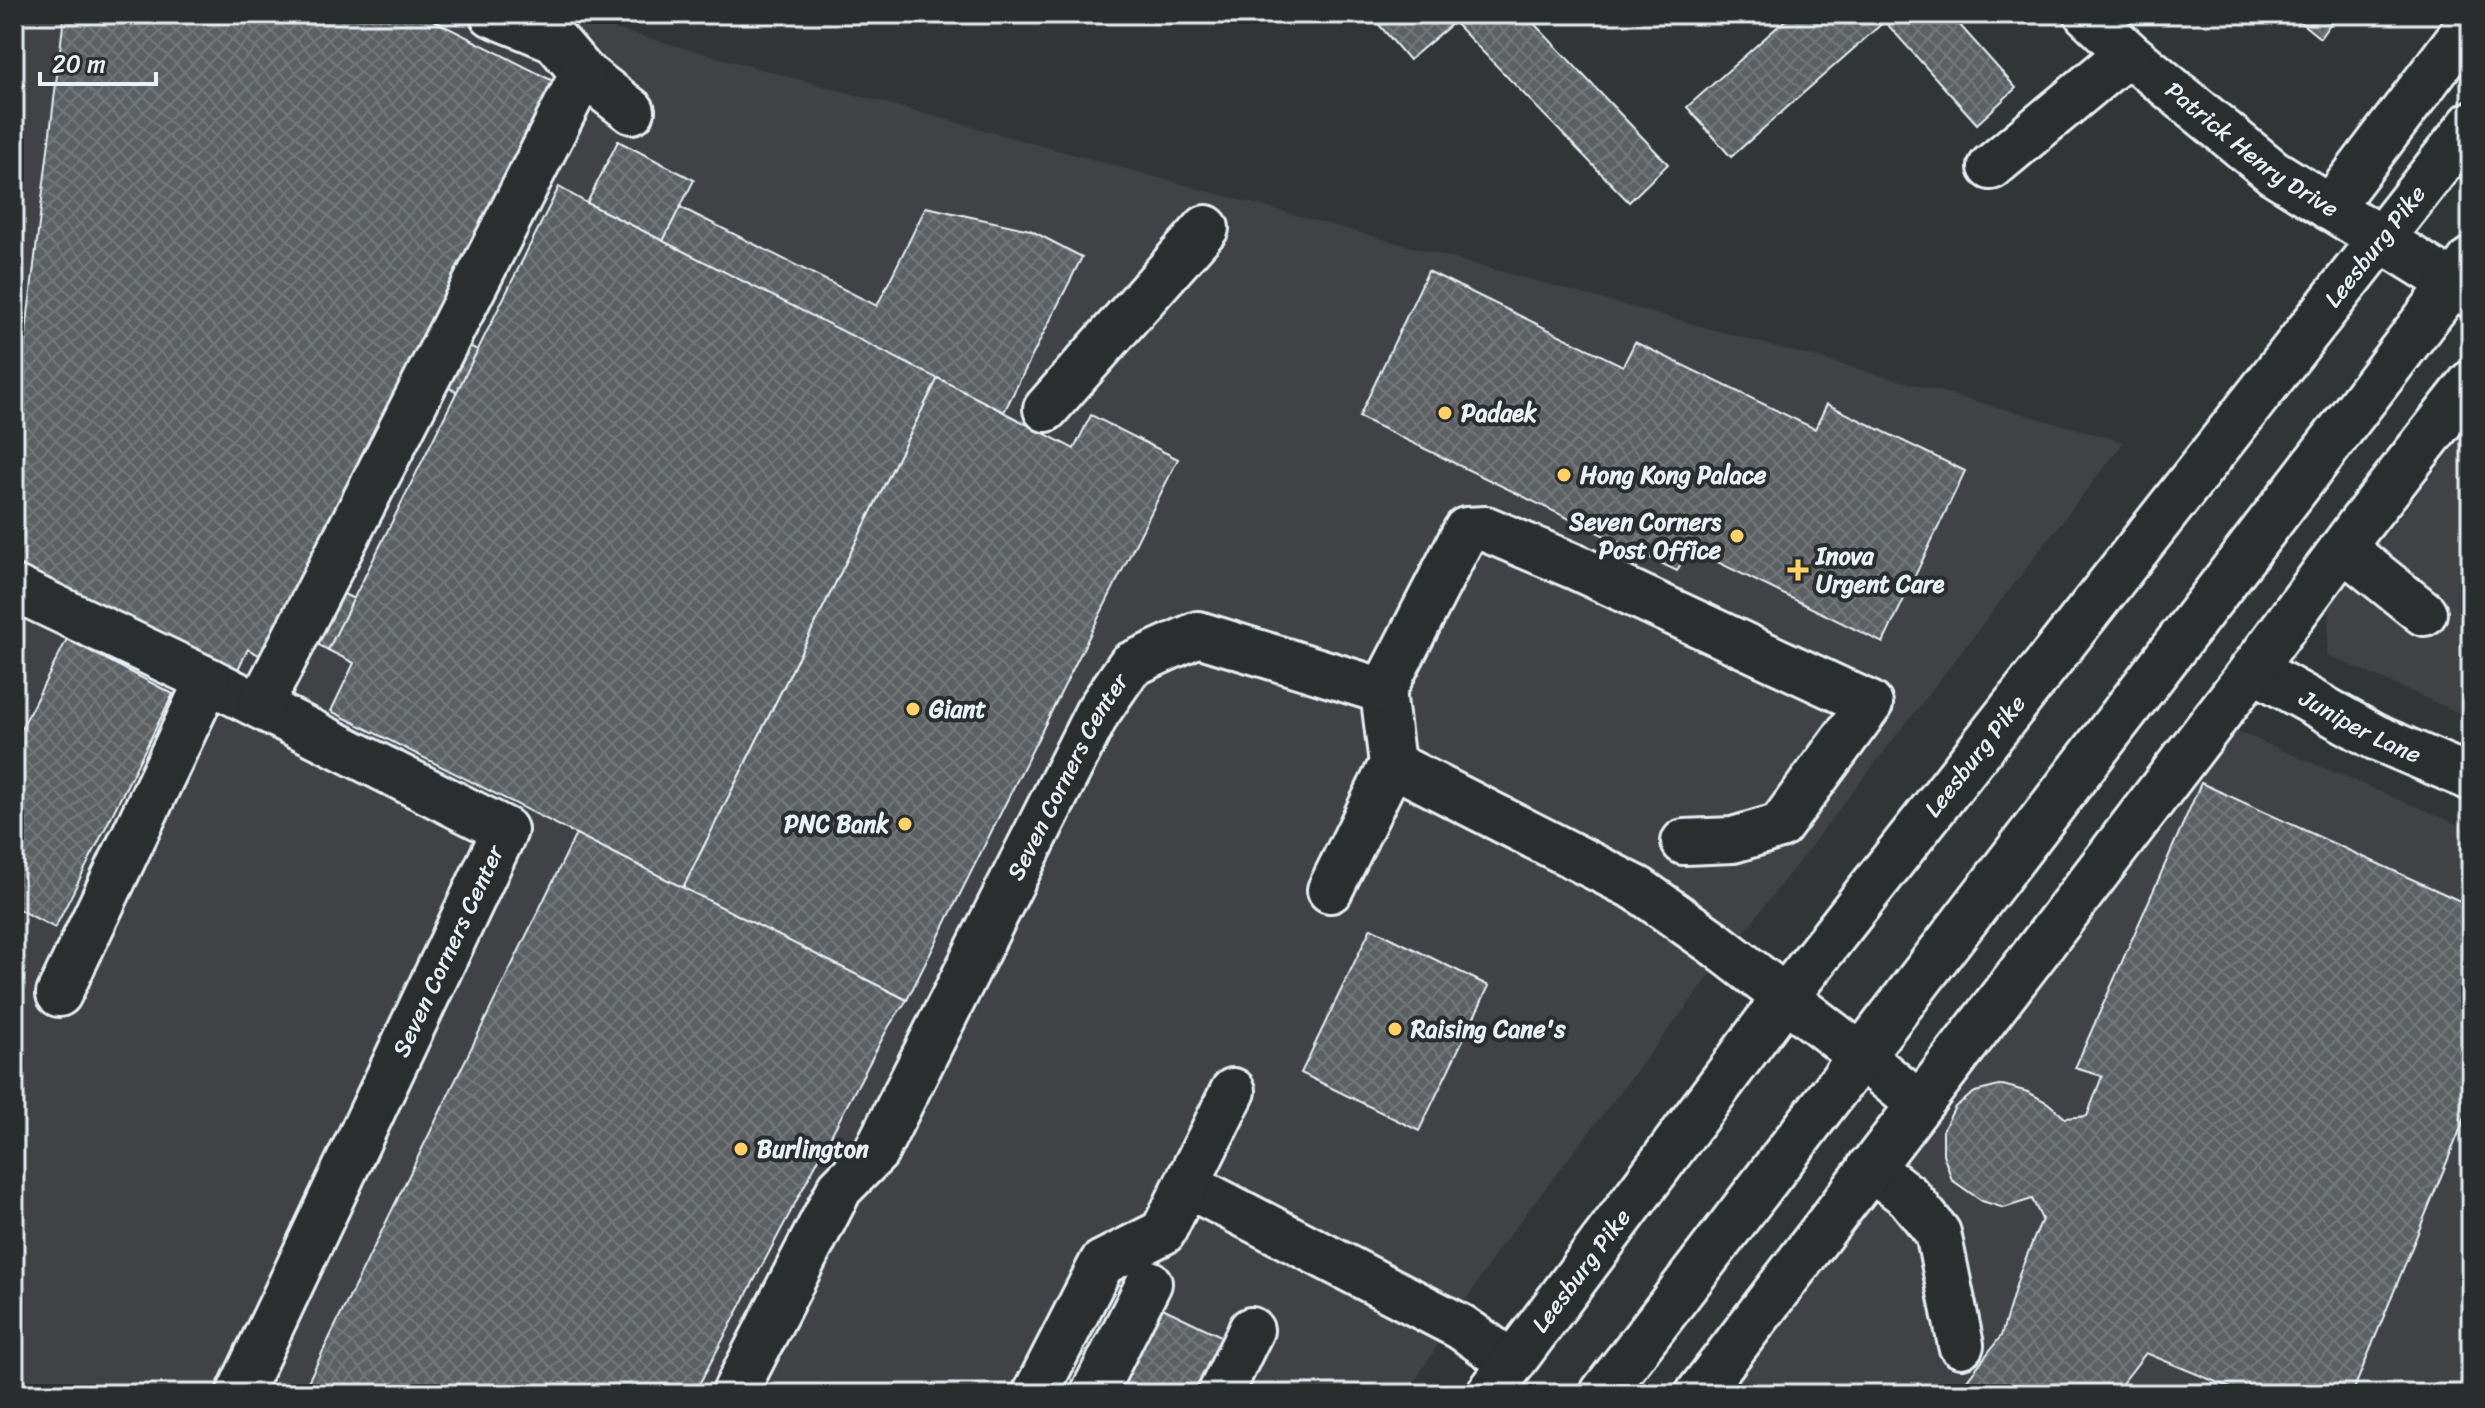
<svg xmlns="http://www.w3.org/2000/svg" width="2485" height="1408" viewBox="0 0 2485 1408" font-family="Sriracha,sans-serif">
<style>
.built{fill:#3f4244}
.building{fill:url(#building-cross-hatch);stroke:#e8f1f8;stroke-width:2}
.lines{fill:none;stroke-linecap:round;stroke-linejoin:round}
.minor-casing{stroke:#e8f1f8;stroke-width:50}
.major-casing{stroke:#e8f1f8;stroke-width:50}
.minor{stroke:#2a2d2e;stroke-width:44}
.major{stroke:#2a2d2e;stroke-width:44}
.poi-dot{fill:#ffd166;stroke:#2a2d2e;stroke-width:3}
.labels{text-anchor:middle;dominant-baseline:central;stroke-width:8;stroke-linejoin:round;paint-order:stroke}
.street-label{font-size:24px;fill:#e8f1f8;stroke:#2a2d2e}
.poi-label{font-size:24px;font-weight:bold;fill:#e8f1f8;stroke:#2a2d2e;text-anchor:start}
</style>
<defs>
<pattern id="building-cross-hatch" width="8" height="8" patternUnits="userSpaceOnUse" patternTransform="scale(2)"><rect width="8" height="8" fill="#5c6063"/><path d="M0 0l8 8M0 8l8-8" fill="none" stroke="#73777a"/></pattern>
</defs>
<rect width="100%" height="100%" fill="#323536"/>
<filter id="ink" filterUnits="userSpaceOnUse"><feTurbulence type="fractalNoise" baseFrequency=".0125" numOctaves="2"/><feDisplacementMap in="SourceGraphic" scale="16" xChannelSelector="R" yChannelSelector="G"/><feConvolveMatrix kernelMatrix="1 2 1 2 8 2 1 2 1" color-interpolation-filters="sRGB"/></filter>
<g filter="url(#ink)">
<!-- built -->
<g class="built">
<polygon points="14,14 590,14 611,28 2124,442 1497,1251 1407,1394 14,1394"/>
<polygon points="2471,425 2471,718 2327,655 2330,606"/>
<polygon points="2225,726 2471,830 2471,1394 1722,1394"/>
</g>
<!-- building -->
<g class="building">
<polygon points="1370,14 1446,14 1453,23 1409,60"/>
<polygon points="1446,14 1525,14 1668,164 1629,202"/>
<polygon points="1792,14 1878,14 1885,21 1731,157 1687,107"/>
<polygon points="1878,14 1950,14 2016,88 1977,124"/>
<polygon points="2290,14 2337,14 2320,38"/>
<polygon points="64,17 429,18 559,84 440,333 478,350 457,392 417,373 315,580 354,599 328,650 288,628 270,661 248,649 233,679 14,571 14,431"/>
<polygon points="618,141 694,180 663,241 587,203"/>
<polygon points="559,187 587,203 938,378 683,888 331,711 354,663 328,650"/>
<polygon points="680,207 877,306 926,207 1030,230 1082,257 1004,412 663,241"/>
<polygon points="1428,271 1623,366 1635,342 1815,429 1827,404 1965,471 1883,643 1689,548 1677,571 1359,417"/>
<polygon points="938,378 1074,449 1091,415 1178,459 907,1000 683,888"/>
<polygon points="67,639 173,694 55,928 14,907 14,743"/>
<polygon points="2201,783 2471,906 2471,1103 2352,1394 2245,1394 2146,1353 2114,1394 1956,1394 2001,1336 2020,1272 2042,1219 2032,1199 2004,1208 1982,1201 1952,1180 1943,1154 1943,1130 1955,1107 1975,1092 2003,1085 2028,1092 2048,1103 2065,1118 2087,1116 2102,1076 2075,1068"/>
<polygon points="576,834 907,1000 889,1026 694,1394 302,1394"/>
<polygon points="1371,928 1489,986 1419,1131 1301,1073"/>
<polygon points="1150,1302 1223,1337 1196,1394 1107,1394"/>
</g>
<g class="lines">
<!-- minor casing -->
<g class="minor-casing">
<g id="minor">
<polyline points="492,14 554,39 583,73 632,111"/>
<path id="s1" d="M2087 14 2128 53 2273 172 2471 295"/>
<polyline points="1991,167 2128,53"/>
<polyline points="2330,208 2471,22"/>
<polyline points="1046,409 1206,228"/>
<polyline points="2343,548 2424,613"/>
<polyline points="14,588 208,680 505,830 239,1394"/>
<path id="s2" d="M2253 669 2375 737 2471 778"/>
<polyline points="260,706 583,73"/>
<polyline points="1392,764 1383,691 1466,530 1486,529 1578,568 1870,704 1780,826 1733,840 1684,842"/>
<polyline points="1330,890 1392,764 1638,889 1713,942 1861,1056 1919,1104"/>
<polyline points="59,994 208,680"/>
<polyline points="1870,1167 1908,1196 1938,1233 1961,1345"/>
<polyline points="1187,1185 1461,1327 1512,1363"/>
<path id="s3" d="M734 1394 840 1188 876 1152 1097 713 1130 665 1198 634 1383 691"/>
<polyline points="1035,1394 1102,1263 1163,1232 1233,1091"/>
<polyline points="1093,1394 1149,1283"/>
<polyline points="1220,1394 1251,1330"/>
<polyline points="1698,1394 2253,669 2358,527 2471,383"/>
</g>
</g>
<!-- major casing -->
<g class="major-casing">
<g id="major">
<path id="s4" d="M1489 1394 1784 999 2471 124"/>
<polyline points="1602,1394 2471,260"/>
</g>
</g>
<!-- minor -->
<use href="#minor" class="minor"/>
<!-- major -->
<use href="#major" class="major"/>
</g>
</g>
<!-- markers -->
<g class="poi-dot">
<circle cx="1445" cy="413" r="8"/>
<circle cx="1564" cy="475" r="8"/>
<circle cx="1737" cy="536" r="8"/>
<path d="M1794 558h8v8h8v8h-8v8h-8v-8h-8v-8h8z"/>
<circle cx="913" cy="709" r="8"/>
<circle cx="905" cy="824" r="8"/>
<circle cx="1395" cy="1029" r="8"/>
<circle cx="741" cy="1149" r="8"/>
</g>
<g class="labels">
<!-- street labels -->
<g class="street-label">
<text stroke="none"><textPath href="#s1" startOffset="214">Patrick Henry Drive</textPath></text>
<text stroke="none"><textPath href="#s4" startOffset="1450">Leesburg Pike</textPath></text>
<text stroke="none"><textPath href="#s2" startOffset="122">Juniper Lane</textPath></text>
<text stroke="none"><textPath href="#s4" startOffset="802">Leesburg Pike</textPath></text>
<text stroke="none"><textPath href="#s3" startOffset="704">Seven Corners Center</textPath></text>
<text transform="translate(448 951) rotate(-65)">Seven Corners Center</text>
<text stroke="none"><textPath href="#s4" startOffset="154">Leesburg Pike</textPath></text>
</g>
<!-- poi labels -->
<g class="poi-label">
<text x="1461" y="413">Padaek</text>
<text x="1580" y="475">Hong Kong Palace</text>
<text x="1721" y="522" text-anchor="end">Seven Corners<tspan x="1721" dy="28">Post Office</tspan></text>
<text x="1816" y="556">Inova<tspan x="1816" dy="28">Urgent Care</tspan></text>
<text x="929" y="709">Giant</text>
<text x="889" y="824" text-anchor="end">PNC Bank</text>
<text x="1411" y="1029">Raising Cane's</text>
<text x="757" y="1149">Burlington</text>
</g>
</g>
<!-- margin -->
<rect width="2485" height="1408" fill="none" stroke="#2a2d2e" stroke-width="48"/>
<rect x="24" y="24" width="2437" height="1360" fill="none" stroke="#e8f1f8" stroke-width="3" filter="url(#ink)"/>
<!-- scale -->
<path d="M40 72v12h116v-12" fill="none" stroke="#e8f1f8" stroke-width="4"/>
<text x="52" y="72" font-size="24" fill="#e8f1f8" stroke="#2a2d2e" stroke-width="6" paint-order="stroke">20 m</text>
</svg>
